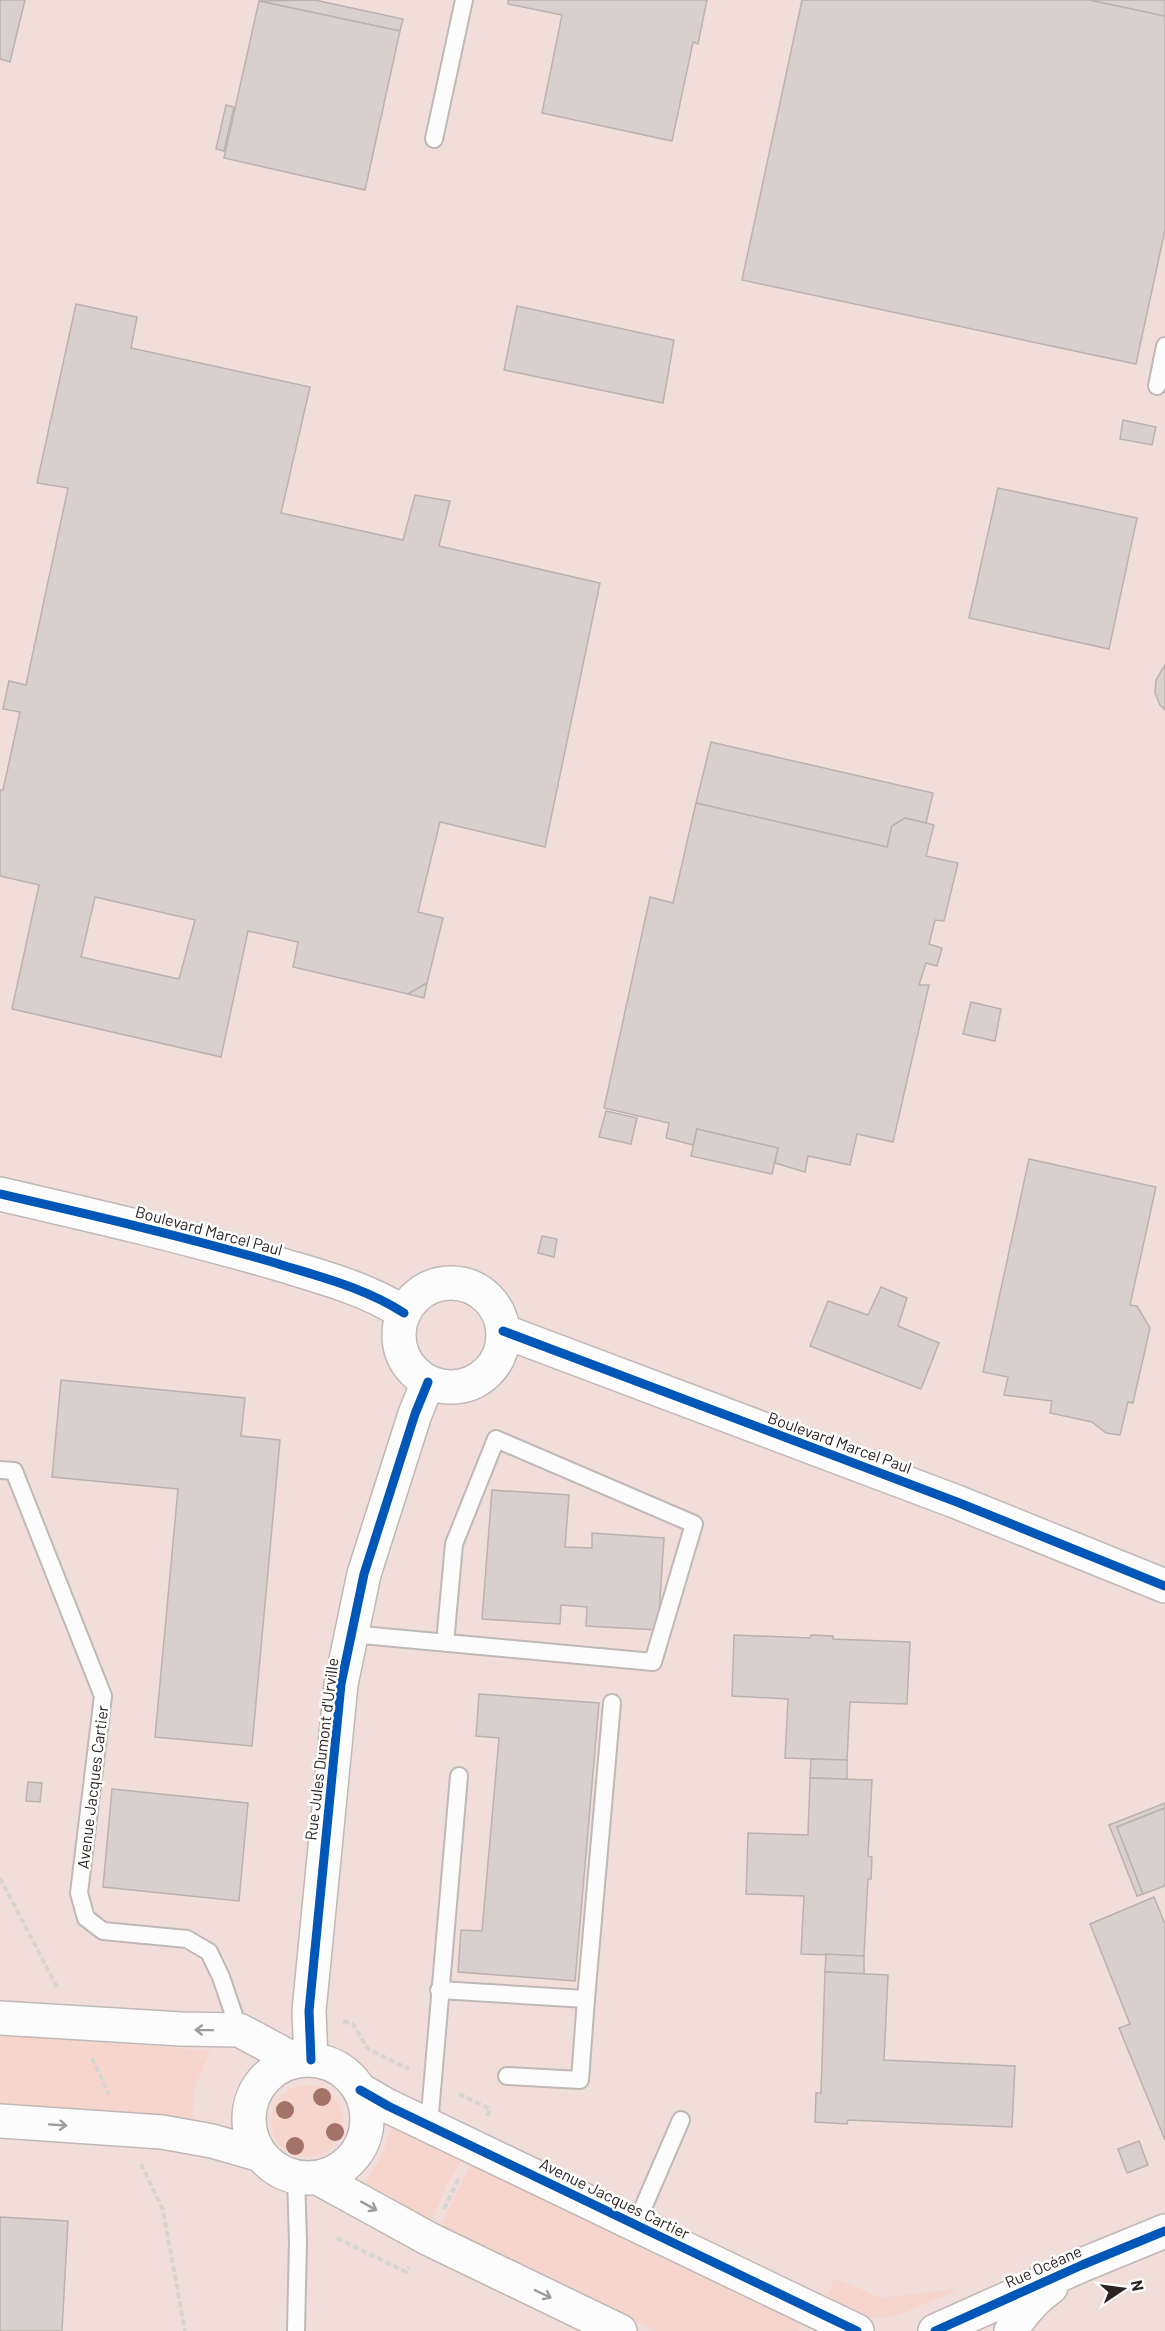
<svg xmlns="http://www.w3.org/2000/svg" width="1165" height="2331" viewBox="0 0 1165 2331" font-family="Barlow,sans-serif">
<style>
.built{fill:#f1deda}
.green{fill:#f6d5cc}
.building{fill:#d8d0ce;stroke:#bab2b0;stroke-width:1.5;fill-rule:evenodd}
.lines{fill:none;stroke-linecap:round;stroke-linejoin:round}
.service-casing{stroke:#bfb8b6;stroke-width:20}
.minor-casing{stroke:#bfb8b6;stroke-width:36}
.tertiary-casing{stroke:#bfb8b6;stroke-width:36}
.path{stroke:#d7d4d4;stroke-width:4;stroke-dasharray:6 3;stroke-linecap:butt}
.service{stroke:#fdfcfc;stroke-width:16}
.minor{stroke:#fdfcfc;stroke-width:33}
.tertiary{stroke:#fdfcfc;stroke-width:33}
.cycleway-casing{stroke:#fff;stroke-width:13}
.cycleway{stroke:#0057b8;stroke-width:9}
.tree{fill:#a37268}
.oneway{stroke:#9e9b9a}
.labels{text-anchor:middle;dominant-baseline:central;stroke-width:5;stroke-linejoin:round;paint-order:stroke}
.street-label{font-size:16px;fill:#2b2423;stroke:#fff}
</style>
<rect width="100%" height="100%" fill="#f4eae8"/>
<!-- built -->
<rect class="built" x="0" y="0" width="1165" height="2331"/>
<!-- green -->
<g class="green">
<polygon points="0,2033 210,2051 194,2089 192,2126 0,2111"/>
<circle cx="307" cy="2121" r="36"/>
<path d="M393 2127 465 2154 447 2184 431 2222 366 2188C366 2175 378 2165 383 2153 387 2145 387 2134 393 2127Z"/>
<polygon points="473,2159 804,2318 798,2331 656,2331 440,2227"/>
<polygon points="835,2278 881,2298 955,2289 955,2292 895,2316 881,2318 865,2317 825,2300"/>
</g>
<!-- building -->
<g class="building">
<polygon points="0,0 25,0 10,62 0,59"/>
<polygon points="315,0 403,19 400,31 259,1"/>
<polygon points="508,0 707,0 698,44 693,42 672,141 542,113 562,15 508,4"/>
<polygon points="802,0 1090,0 1165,16 1165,230 1136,364 742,280"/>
<polygon points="1090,0 1165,0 1165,16"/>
<polygon points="259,1 400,31 365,190 224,158"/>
<polygon points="226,105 234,107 224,151 216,149"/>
<path d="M76 304 137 317 131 348 310 387 281 513 403 540 415 495 450 501 439 546 600 583 545 847 440 822 418 912 443 918 427 983 408 994 293 967 298 942 248 931 221 1057 12 1009 39 885 0 876V790H3L20 712 3 709 9 681 26 685 68 488 37 483ZM95 897 195 920 179 979 81 957Z"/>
<polygon points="517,306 674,340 663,403 504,370"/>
<polygon points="1123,420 1156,427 1152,445 1120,439"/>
<polygon points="998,488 1137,518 1109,649 969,618"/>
<polygon points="1165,665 1165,710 1160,705 1155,693 1156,680"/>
<polygon points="711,742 933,793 926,823 905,818 892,826 887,847 696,803"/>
<polygon points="696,803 887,847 892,826 905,818 926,823 934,825 926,856 958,863 944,921 935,920 929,944 942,948 937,966 926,963 919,985 929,985 893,1142 857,1134 850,1165 808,1156 805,1172 775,1163 778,1148 697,1129 693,1145 666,1138 669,1123 604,1108 650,897 673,903"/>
<polygon points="427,983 424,998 408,994"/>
<polygon points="971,1002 1001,1009 995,1041 963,1034"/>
<polygon points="606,1111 637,1118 631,1144 599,1137"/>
<polygon points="697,1129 778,1148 772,1174 691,1156"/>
<polygon points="1029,1159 1156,1187 1130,1305 1137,1306 1150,1328 1133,1403 1128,1402 1120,1435 1106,1433 1092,1422 1050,1413 1052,1401 1004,1395 1008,1377 983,1372"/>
<polygon points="542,1236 557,1239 554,1257 538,1253"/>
<polygon points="881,1287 907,1298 898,1326 939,1343 921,1389 810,1346 828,1301 868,1315"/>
<polygon points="61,1380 245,1398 241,1436 280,1440 252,1746 155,1737 178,1489 52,1477"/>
<polygon points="492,1490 569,1495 565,1547 592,1548 592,1533 664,1538 658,1630 586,1626 587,1607 561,1605 560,1624 482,1619"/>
<polygon points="734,1635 810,1638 811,1635 833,1636 833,1639 910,1642 907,1704 850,1702 847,1760 785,1758 788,1699 732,1696"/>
<polygon points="479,1694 599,1703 575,1981 458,1972 461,1930 482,1931 499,1738 476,1736"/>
<polygon points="811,1759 847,1760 847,1779 810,1778"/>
<polygon points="810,1778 872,1780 868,1856 872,1857 871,1879 868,1879 864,1956 801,1954 804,1896 746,1894 748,1833 808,1835"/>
<polygon points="28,1782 42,1783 40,1802 26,1801"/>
<polygon points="112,1789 248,1803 239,1901 103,1887"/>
<polygon points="1165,1803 1165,1808 1117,1827 1143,1894 1137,1896 1109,1825"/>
<polygon points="1165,1808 1165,1886 1143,1894 1117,1827"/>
<polygon points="1154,1897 1165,1924 1165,2140 1119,2028 1130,2024 1090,1924"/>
<polygon points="826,1954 864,1956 864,1974 825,1972"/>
<polygon points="825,1972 888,1975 884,2060 1015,2066 1012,2127 848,2120 847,2124 815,2122 816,2093 821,2093"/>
<polygon points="1139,2141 1148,2165 1127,2173 1118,2149"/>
<polygon points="0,2217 68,2221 62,2331 0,2331"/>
</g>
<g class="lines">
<!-- service casing -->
<g class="service-casing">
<g id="service">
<polyline points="434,139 464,0"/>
<polyline points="1157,386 1165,346"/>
<polyline points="0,1470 14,1471 103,1696 79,1893 86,1918 103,1931 187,1939 209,1952 221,1977 239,2030"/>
<polyline points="351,1634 653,1662 694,1524 496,1439 454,1544 445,1643"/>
<polyline points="439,1990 586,1999 612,1703"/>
<polyline points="507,2076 580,2080 586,1999"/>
<polyline points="429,2125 459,1776"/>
<polyline points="636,2224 681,2120"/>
<polyline points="296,2331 298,2241 296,2177"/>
</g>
</g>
<!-- minor casing -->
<g class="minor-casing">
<g id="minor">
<polyline points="0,2018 181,2029 239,2030 297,2061"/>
<circle cx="308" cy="2119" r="59"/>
<polyline points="311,2060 309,2011 341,1684 364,1574 415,1414 428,1382"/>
<polyline points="360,2090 388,2106 857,2331"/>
<polyline points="0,2121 162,2132 212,2141 261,2155"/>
<polyline points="318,2178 429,2239 620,2331"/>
<polyline points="935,2331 1082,2265 1165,2231"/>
<path d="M1011 2331C1022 2313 1034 2299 1051 2287"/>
</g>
</g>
<!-- tertiary casing -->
<g class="tertiary-casing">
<g id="tertiary">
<path d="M0 1194C91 1215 182 1236 272 1262 317 1276 364 1287 404 1313"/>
<circle cx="451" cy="1335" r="52"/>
<polyline points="503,1331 957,1502 1165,1586"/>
</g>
</g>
<!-- path -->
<g class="path">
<polyline points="0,1878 57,1987"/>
<polyline points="343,2021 353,2024 368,2049 409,2069"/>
<polyline points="92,2058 109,2095"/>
<polyline points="459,2094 490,2109 487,2117"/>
<polyline points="141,2164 163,2210 185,2331"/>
<polyline points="444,2209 459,2178"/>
<polyline points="337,2238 406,2272 409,2267"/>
</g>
<!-- service -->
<use href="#service" class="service"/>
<!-- minor -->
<use href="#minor" class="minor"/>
<!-- tertiary -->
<use href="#tertiary" class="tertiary"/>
<!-- cycleway casing -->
<g class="cycleway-casing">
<g id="cycleway">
<path d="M0 1194C91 1215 182 1236 272 1262 317 1276 364 1287 404 1313"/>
<polyline points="503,1331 957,1502 1165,1586"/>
<polyline points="311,2060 309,2011 341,1684 364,1574 415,1414 428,1382"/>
<polyline points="360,2090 388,2106 857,2331"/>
<polyline points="935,2331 1082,2265 1165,2231"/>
</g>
</g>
<!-- cycleway -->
<use href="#cycleway" class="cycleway"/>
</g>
<!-- trees -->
<g class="tree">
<circle cx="322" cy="2097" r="9"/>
<circle cx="285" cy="2110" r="9"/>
<circle cx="335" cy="2132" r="9"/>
<circle cx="295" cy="2146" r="9"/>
</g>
<!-- one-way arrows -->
<defs><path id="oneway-shaft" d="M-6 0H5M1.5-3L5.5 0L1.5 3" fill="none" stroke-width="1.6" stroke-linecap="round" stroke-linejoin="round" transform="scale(1.5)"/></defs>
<g class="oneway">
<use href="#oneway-shaft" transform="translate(204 2030) rotate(-179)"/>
<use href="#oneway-shaft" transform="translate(58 2125) rotate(4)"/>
<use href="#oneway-shaft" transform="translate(369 2206) rotate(29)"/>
<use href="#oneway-shaft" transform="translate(543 2294) rotate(26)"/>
</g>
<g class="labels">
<!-- street labels -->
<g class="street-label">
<text transform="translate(209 1230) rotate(15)">Boulevard Marcel Paul</text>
<text transform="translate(840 1442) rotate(20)">Boulevard Marcel Paul</text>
<text transform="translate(321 1749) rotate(-83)">Rue Jules Dumont d'Urville</text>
<text transform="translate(92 1787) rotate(-83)">Avenue Jacques Cartier</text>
<text transform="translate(615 2198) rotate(26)">Avenue Jacques Cartier</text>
<text transform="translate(1043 2266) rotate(-24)">Rue Océane</text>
</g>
</g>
<!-- north arrow -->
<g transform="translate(1123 2289) rotate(77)" stroke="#ffffff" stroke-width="4.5" paint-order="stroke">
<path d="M0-4.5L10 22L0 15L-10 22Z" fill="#2b2423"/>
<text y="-9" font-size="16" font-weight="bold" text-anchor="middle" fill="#2b2423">N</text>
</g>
</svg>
